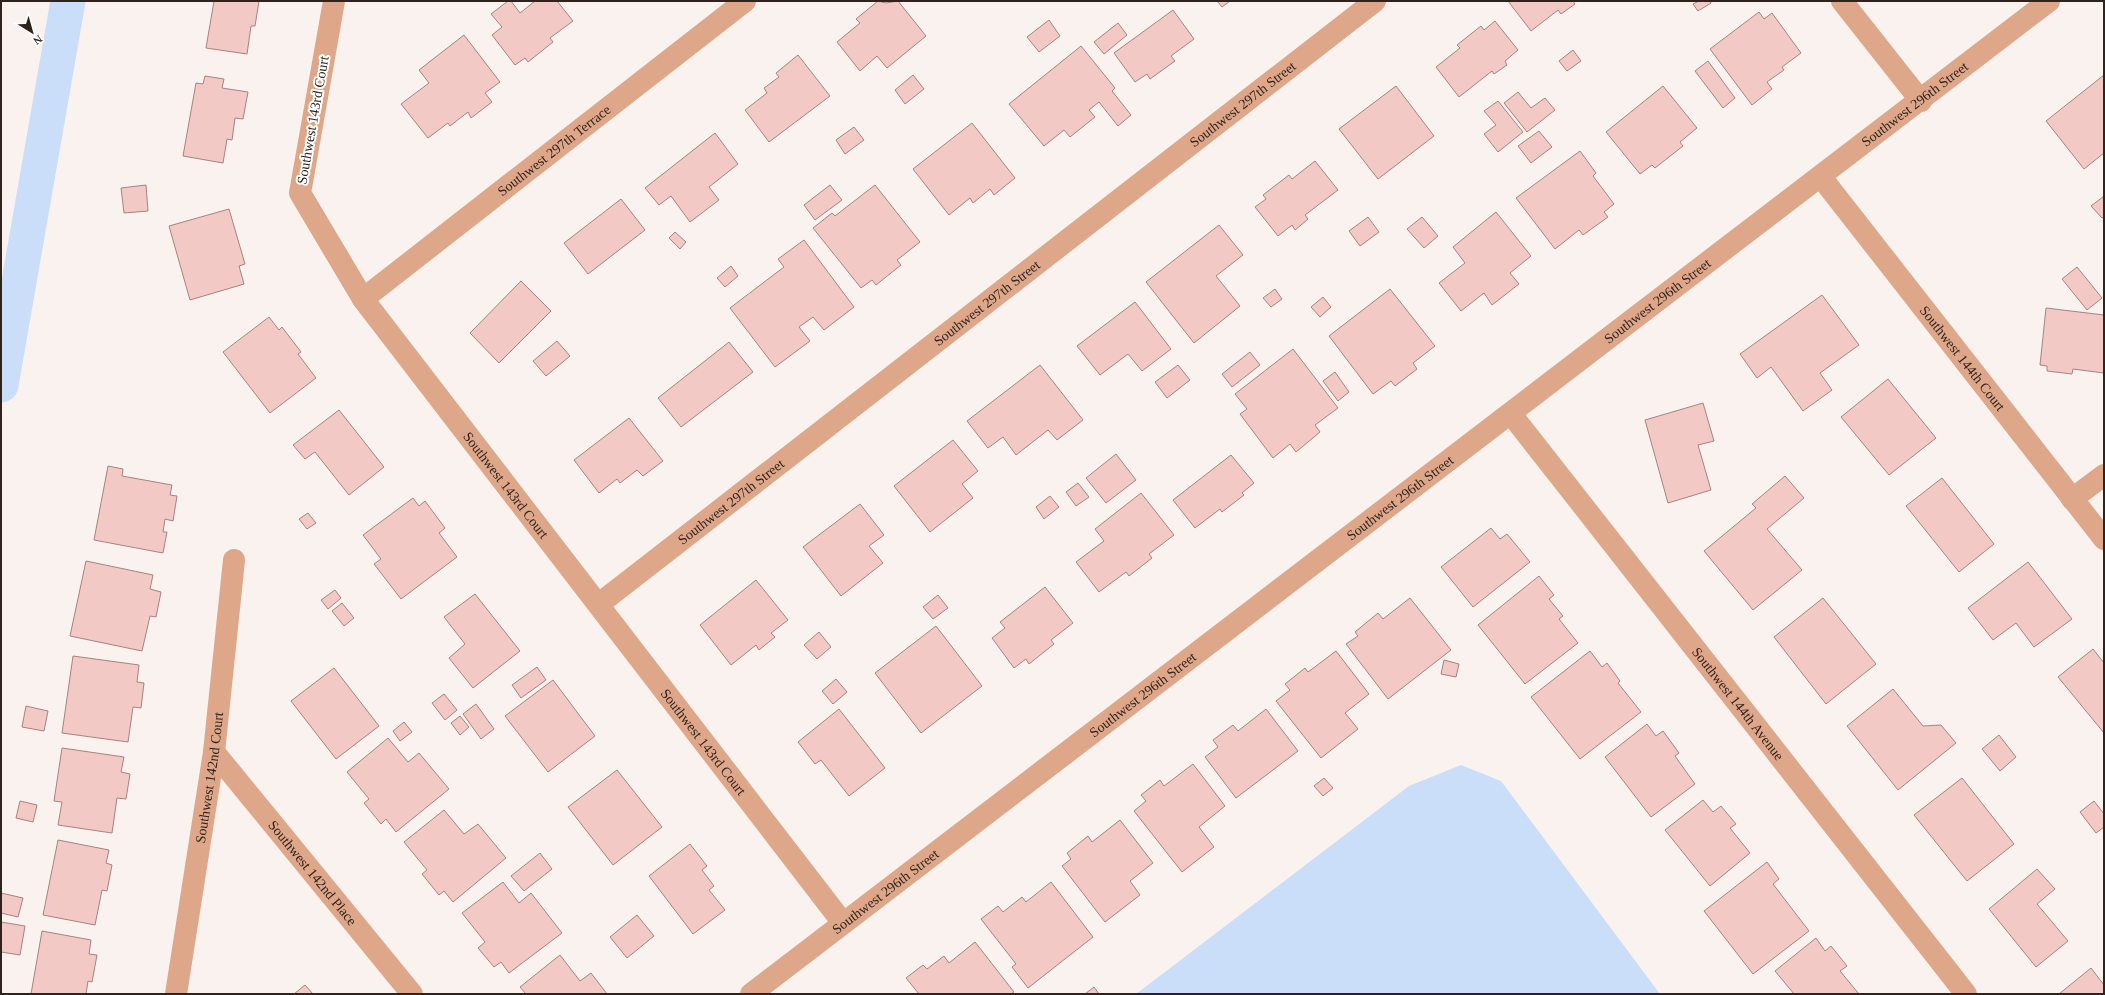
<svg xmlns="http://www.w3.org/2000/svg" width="2105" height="995" viewBox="0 0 2105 995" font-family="'Times New Roman',serif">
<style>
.water{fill:#cadefa}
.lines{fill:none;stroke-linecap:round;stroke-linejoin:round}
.canal{stroke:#cadefa;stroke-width:35}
.building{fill:#f3c9c5;stroke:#a9827f}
.minor{stroke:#dea789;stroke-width:22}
.labels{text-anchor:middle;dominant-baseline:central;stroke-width:4;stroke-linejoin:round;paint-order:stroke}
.street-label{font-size:14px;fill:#30221c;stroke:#fff}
</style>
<rect width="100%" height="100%" fill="#faf2ef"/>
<!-- water -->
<polygon class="water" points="1461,765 1501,781 1660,994 1136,994 1409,786"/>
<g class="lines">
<!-- canal -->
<polyline class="canal" points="1,385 68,1"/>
</g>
<!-- building -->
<g class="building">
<polygon points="214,1 259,1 255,26 251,26 247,54 206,48"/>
<polygon points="508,1 511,1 520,13 535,1 557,1 573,21 550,38 553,42 528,62 525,58 515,65 492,35 502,27 491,14"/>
<polygon points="878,1 886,3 898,1 926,36 887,68 877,56 860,71 837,42 860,23 856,19"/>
<polygon points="1217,1 1230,1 1222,7"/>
<polygon points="1508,1 1573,1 1575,4 1561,14 1558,10 1531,31"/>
<polygon points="1699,1 1710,1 1711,3 1698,11 1693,4"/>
<polygon points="1173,10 1194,39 1171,56 1175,61 1150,79 1147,74 1135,82 1114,53"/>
<polygon points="1759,12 1764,19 1772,13 1801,53 1782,67 1784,70 1767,82 1772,89 1752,105 1710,49"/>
<polygon points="1049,20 1060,36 1039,52 1027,37"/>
<polygon points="1495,21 1518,50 1505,61 1507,65 1494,74 1492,71 1459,97 1436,67 1460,48 1457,45 1481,26 1484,30"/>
<polygon points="1118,23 1127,35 1104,54 1094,42"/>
<polygon points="464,35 500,82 485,93 492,102 471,118 468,112 450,126 448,123 428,138 401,104 429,83 419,70"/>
<polygon points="1081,46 1115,88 1112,91 1131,115 1118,126 1099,102 1089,110 1095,117 1070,137 1064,130 1044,146 1009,104"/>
<polygon points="1573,50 1581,61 1567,71 1559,61"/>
<polygon points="798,55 830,96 769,142 745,110 767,93 764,88 779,77 776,73"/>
<polygon points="1708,61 1735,98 1723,108 1695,71"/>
<polygon points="913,75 924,89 905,104 895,90"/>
<polygon points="2104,75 2104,153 2084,169 2046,121"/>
<polygon points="205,76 224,79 222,88 248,92 243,119 235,118 232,140 227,139 223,163 183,156 196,83 203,84"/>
<polygon points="1396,86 1434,136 1378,179 1339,129"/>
<polygon points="1663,86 1697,128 1680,142 1683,146 1655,168 1652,165 1640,174 1606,132"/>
<polygon points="1518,92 1531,108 1545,98 1555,110 1527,132 1504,103"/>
<polygon points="1498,101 1523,132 1498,152 1484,134 1496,125 1484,111"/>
<polygon points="972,123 1015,178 994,195 990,189 973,203 970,198 949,215 913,169"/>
<polygon points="854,127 864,140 845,154 836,140"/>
<polygon points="1539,131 1552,147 1531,163 1518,146"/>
<polygon points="715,133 738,164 709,187 719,200 690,222 671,196 659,205 645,188"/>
<polygon points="1580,151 1596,173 1593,176 1614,204 1604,212 1608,217 1583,235 1579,230 1555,249 1516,198"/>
<polygon points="1315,161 1338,190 1305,215 1308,219 1295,230 1292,225 1278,236 1255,207 1266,199 1263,195 1289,175 1292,179"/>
<polygon points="146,185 148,211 124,213 121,188"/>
<polygon points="830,185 842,200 815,220 804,205"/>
<polygon points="875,185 920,242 897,260 901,265 876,285 872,280 861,288 813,228 832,213 835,216"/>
<polygon points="2104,196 2104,217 2102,218 2091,206"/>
<polygon points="621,199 645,230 588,274 564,243"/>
<polygon points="229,209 245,264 239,266 244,284 190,300 169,226"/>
<polygon points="1496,212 1531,256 1510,273 1519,284 1492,305 1484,293 1461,311 1439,283 1465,263 1453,247"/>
<polygon points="1368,217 1379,232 1360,246 1349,231"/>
<polygon points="1422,217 1438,236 1424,248 1407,229"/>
<polygon points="1219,225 1243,255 1216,276 1240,306 1194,343 1146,282"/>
<polygon points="675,232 686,242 680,249 669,238"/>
<polygon points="804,240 854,307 824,330 813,317 799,327 810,341 775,367 730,308 784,267 778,259"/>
<polygon points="731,266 738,276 725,287 717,278"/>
<polygon points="2077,267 2102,298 2087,310 2062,279"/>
<polygon points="521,281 551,311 499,363 470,333"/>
<polygon points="1275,289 1282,299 1271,307 1263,298"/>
<polygon points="1390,289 1435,346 1413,363 1417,369 1395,386 1391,381 1373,394 1329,336"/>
<polygon points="1822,295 1859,345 1820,373 1832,390 1803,411 1771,367 1757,378 1740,354"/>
<polygon points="1323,297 1331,307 1320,317 1311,307"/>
<polygon points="1135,302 1171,349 1142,371 1128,354 1100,375 1077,346"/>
<polygon points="2046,308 2104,315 2104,373 2073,369 2072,374 2047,371 2047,366 2040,365"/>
<polygon points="269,317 279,330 282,327 301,352 298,354 316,378 270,413 223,352"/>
<polygon points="557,341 570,356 546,376 533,361"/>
<polygon points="729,342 753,372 681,427 658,398"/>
<polygon points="1293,349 1338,408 1315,425 1320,432 1296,452 1290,444 1273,458 1240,414 1247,409 1235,394"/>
<polygon points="1250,352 1260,365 1232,387 1222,374"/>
<polygon points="1040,365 1083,420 1057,440 1048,430 1016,455 1003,437 988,448 967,421"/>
<polygon points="1178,365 1190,380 1167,398 1155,382"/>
<polygon points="1335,372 1349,392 1338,401 1323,381"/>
<polygon points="1888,379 1936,438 1889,475 1841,417"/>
<polygon points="1703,403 1714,441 1698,445 1711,490 1668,503 1645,420"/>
<polygon points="339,410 384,467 349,495 315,452 305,459 293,445"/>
<polygon points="629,418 663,461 643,476 637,470 620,483 617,479 599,493 574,460"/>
<polygon points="953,440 978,471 962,484 973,498 930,532 894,486"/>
<polygon points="1116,454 1136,480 1106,503 1086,478"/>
<polygon points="1231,455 1254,483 1242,493 1244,495 1222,512 1220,509 1195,528 1173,500"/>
<polygon points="108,466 123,469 122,476 172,485 170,495 177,496 173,521 165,519 163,532 167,532 163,553 94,540"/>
<polygon points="1785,476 1804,498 1767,529 1802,570 1753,610 1704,551 1756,508 1752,504"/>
<polygon points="1942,478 1994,544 1959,572 1906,506"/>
<polygon points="1078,483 1089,497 1076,506 1066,492"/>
<polygon points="1141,493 1174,535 1149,554 1152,558 1129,576 1126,572 1099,592 1076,562 1104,541 1095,529"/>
<polygon points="1050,496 1059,507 1044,519 1036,507"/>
<polygon points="413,498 419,506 425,501 445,528 439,533 457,557 401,599 374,564 381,559 363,535"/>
<polygon points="860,504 884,535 869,546 883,563 841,596 803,547"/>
<polygon points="308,513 316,523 307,529 299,519"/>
<polygon points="1491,528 1500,539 1507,534 1530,562 1473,607 1441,567"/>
<polygon points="86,561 153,575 150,589 161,592 156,617 150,616 142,651 70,636"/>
<polygon points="2028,562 2072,619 2034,647 2016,623 1993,640 1968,608"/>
<polygon points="1539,576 1554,595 1549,599 1563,616 1559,619 1578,643 1525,684 1478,625"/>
<polygon points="756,580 788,620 771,633 775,637 759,650 756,645 731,665 700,625"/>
<polygon points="1045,587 1073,623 1051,640 1054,644 1029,664 1026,659 1014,668 992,638 1005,628 1000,622"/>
<polygon points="335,590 341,598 328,609 321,600"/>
<polygon points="475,594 520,651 473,688 449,658 465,644 444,617"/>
<polygon points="938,595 948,608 933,619 923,607"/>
<polygon points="1410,598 1451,650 1388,699 1346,644 1358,636 1355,632 1378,613 1383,619"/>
<polygon points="1823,598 1876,664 1826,704 1774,637"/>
<polygon points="342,603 354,618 344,626 332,611"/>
<polygon points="936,626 982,686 921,733 875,673"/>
<polygon points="819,632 831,647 817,659 804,645"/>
<polygon points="2093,649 2104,663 2104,733 2058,677"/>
<polygon points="1336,651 1369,694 1345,713 1358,729 1321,758 1276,701 1290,690 1285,684 1305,668 1308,672"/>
<polygon points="1590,651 1602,667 1607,663 1620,681 1618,683 1641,712 1580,759 1531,697"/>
<polygon points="73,656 139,665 137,682 144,683 141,708 133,707 128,742 62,733"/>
<polygon points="1444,660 1459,664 1456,677 1441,674"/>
<polygon points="537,667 546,680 521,698 512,685"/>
<polygon points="334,668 379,726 336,759 291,701"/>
<polygon points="836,679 847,692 833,704 822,691"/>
<polygon points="553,680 595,736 548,772 505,716"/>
<polygon points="1893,689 1923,726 1941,725 1956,743 1898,790 1847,726"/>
<polygon points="444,694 457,710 445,720 432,703"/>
<polygon points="476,704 494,729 481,739 463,714"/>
<polygon points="26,706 48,711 44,731 22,727"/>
<polygon points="839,709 885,768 849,796 821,760 815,764 798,742"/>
<polygon points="1266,709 1298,751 1236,798 1205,757 1218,747 1213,740 1233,725 1238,731"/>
<polygon points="460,716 469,727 460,735 451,723"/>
<polygon points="404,722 412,732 400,741 393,731"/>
<polygon points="1647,724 1656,736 1663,731 1679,753 1675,756 1695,784 1651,817 1605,757"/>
<polygon points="1999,735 2016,757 2000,771 1982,749"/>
<polygon points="388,738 408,762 419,753 449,789 396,832 386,819 381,824 364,803 369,799 347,772"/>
<polygon points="62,748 124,757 121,772 130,774 126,799 117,798 112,833 58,825 62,802 54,801"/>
<polygon points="1193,764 1225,806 1199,827 1214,847 1182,872 1134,811 1146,801 1141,795 1160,780 1164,786"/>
<polygon points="617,770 662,827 613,865 568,807"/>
<polygon points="1324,778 1333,788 1323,796 1314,786"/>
<polygon points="1962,778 2014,844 1967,881 1914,815"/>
<polygon points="1703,800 1713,812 1721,806 1736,824 1730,828 1750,853 1710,886 1665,830"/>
<polygon points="20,801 37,805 33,822 16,818"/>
<polygon points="2094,801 2104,814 2104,827 2096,833 2080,812"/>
<polygon points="444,810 464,834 478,824 506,858 453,902 444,891 439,895 422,874 427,870 404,842"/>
<polygon points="1120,820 1153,863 1130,881 1140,895 1105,922 1062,866 1071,859 1067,853 1088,836 1092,842"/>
<polygon points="58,840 109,850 106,863 112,865 107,891 102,890 95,925 43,915"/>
<polygon points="690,844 707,866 702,870 714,886 709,890 725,910 693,934 649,876"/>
<polygon points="540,853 552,869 524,891 511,876"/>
<polygon points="1767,862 1779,879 1773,884 1809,931 1753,974 1704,911"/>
<polygon points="2037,869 2055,889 2037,904 2068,941 2036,967 1989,909"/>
<polygon points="503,882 519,903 531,893 562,933 509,973 501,962 494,967 478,948 485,942 462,913"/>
<polygon points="1051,882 1093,937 1028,988 1012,967 1016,964 981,919 998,906 1003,912 1022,897 1026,902"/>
<polygon points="1,893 23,898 18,917 1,913"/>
<polygon points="637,915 654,936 627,958 610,937"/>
<polygon points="1,922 25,926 20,955 1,952"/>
<polygon points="42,931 91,940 89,954 97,955 92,982 88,981 86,994 31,994"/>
<polygon points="1816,938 1825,951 1831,946 1847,966 1840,971 1859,994 1794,994 1775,971"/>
<polygon points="975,942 1014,992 1011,994 919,994 906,978 923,965 927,969 944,956 949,963"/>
<polygon points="560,955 580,981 591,973 607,994 526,994 520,987"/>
<polygon points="2091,968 2104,985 2104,994 2059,994"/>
<polygon points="305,985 313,994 294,994"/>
<polygon points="1094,987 1099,994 1085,994"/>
</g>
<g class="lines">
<!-- minor -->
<g class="minor">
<path id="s1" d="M334 1 300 193 363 299 843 923"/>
<polyline points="1842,1 1921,101"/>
<path id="s2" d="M1821 177 2104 539"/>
<path id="s3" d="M363 299 745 1"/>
<path id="s4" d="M1511 414 1966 994"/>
<polyline points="2072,499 2104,475"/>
<path id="s5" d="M599 604 1375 1"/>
<path id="s6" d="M214 752 412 994"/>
<path id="s7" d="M176 994 214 752 234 560"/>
<path id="s8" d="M751 994 2049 1"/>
</g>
</g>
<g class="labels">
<!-- street labels -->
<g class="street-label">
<text stroke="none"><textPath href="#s5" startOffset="815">Southwest 297th Street</textPath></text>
<text stroke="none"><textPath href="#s8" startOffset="1465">Southwest 296th Street</textPath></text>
<text transform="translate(313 120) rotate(-80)">Southwest 143rd Court</text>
<text stroke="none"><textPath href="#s3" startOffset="242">Southwest 297th Terrace</textPath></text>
<text stroke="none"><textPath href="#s8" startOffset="1141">Southwest 296th Street</textPath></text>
<text stroke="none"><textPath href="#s5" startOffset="491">Southwest 297th Street</textPath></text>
<text stroke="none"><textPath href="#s2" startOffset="230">Southwest 144th Court</textPath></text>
<text stroke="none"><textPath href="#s1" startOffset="553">Southwest 143rd Court</textPath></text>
<text stroke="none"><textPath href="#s8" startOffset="817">Southwest 296th Street</textPath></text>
<text stroke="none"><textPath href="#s5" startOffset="167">Southwest 297th Street</textPath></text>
<text stroke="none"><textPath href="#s8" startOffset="493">Southwest 296th Street</textPath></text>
<text stroke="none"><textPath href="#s4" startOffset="368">Southwest 144th Avenue</textPath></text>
<text stroke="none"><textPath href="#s1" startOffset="877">Southwest 143rd Court</textPath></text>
<text stroke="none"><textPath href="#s7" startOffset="219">Southwest 142nd Court</textPath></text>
<text stroke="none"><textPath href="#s6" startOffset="156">Southwest 142nd Place</textPath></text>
<text stroke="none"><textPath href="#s8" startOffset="169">Southwest 296th Street</textPath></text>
</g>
</g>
<!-- border -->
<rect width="2105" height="995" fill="none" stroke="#30221c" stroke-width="4"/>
<!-- north arrow -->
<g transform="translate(32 32) rotate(143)" stroke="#ffffff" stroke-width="3" paint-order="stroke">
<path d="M0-3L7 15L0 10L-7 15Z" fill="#30221c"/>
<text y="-6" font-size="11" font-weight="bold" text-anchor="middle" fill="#30221c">N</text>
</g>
</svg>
